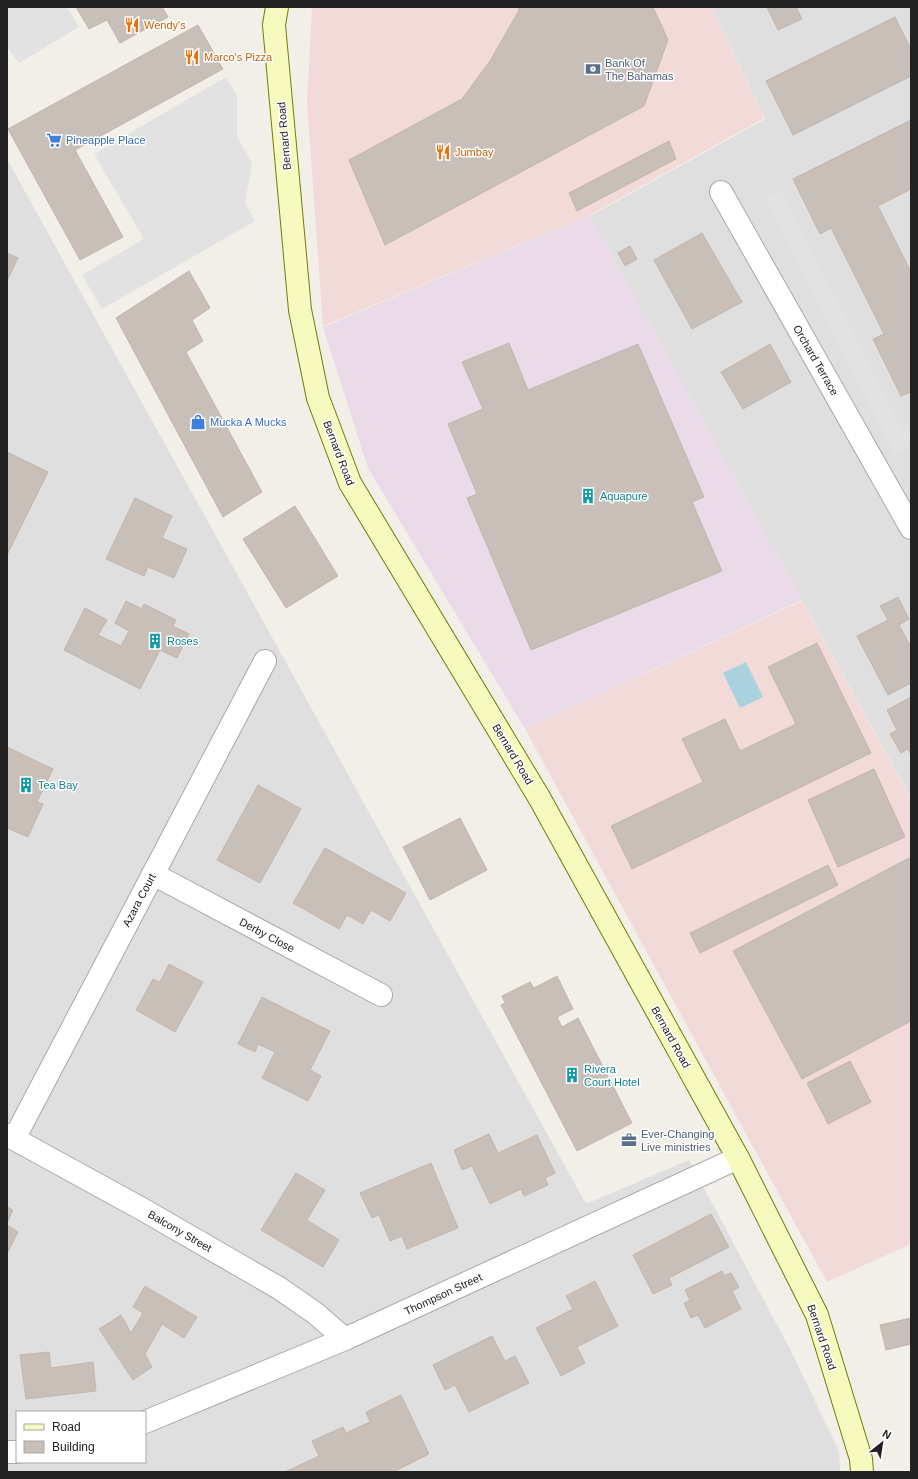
<svg xmlns="http://www.w3.org/2000/svg" width="918" height="1479" viewBox="0 0 918 1479" font-family="Arial,sans-serif">
<style>
.residential{fill:#e0dfdf;fill-rule:evenodd}
.commercial{fill:#f2dad9}
.industrial{fill:#ebdbe8}
.parking{fill:#e2e2e2}
.water{fill:#aad3df}
.building{fill:#c7bfb8;stroke:#c4b6ab}
.lines{fill:none;stroke-linecap:round;stroke-linejoin:round}
.street-casing{stroke:#a9a9a9;stroke-width:24}
.secondary-casing{stroke:#707d05;stroke-width:24}
.street{stroke:#fff;stroke-width:22}
.secondary{stroke:#f7fabf;stroke-width:22}
.labels{text-anchor:middle;dominant-baseline:central;stroke-width:3;stroke-linejoin:round;paint-order:stroke}
.food-label{font-size:11px;fill:#c56008;stroke:#fff;text-anchor:start}
.service-label{font-size:11px;fill:#4e5e75;stroke:#fff;text-anchor:start}
.street-label{font-size:11px;fill:#222;stroke:#fff}
.shop-label{font-size:11px;fill:#366cbe;stroke:#fff;text-anchor:start}
.culture-label{font-size:11px;fill:#0d838f;stroke:#fff;text-anchor:start}
</style>
<rect width="100%" height="100%" fill="#f2efe9"/>
<!-- residential -->
<g class="residential">
<polygon points="711,7 911,7 911,798 590,216 765,119"/>
<path d="M7 159 586 1204 689 1160 791 1351 839 1451 840 1472H7ZM17 1412H145V1462H17Z"/>
</g>
<!-- commercial -->
<g class="commercial">
<polygon points="312,7 711,7 764,118 590,215 323,326 307,103"/>
<polygon points="802,601 911,799 911,1244 827,1282 525,729"/>
</g>
<!-- industrial -->
<polygon class="industrial" points="590,215 802,600 525,729 368,468 323,327"/>
<!-- parking -->
<g class="parking">
<polygon points="7,7 67,7 79,27 19,63 7,47"/>
<polygon points="226,77 237,96 237,137 252,163 245,203 255,221 102,309 82,275 144,239 94,154"/>
<polygon points="781,190 903,432 911,428 911,444 894,453 765,198"/>
</g>
<!-- water -->
<polygon class="water" points="746,662 763,697 740,708 723,673"/>
<!-- building -->
<g class="building">
<polygon points="76,7 162,7 168,17 120,43 107,20 89,29"/>
<polygon points="519,7 653,7 668,40 644,106 385,245 349,160 462,99 490,61 518,12"/>
<polygon points="767,7 796,7 802,19 778,30"/>
<polygon points="895,17 911,49 911,76 793,135 766,81"/>
<polygon points="198,25 223,69 75,150 123,237 80,260 8,129"/>
<polygon points="911,120 911,189 878,206 911,272 911,392 901,396 873,339 884,334 831,228 820,234 793,179"/>
<polygon points="669,141 676,159 577,211 569,193"/>
<polygon points="702,233 742,302 692,329 654,260"/>
<polygon points="630,246 637,259 625,266 618,253"/>
<polygon points="7,253 18,258 7,281"/>
<polygon points="189,271 210,308 192,320 203,341 186,352 262,492 223,517 116,318"/>
<polygon points="509,343 528,390 638,344 704,497 692,502 722,571 531,650 467,498 477,494 448,424 483,409 462,362"/>
<polygon points="770,344 791,382 743,409 721,372"/>
<polygon points="7,452 48,472 7,555"/>
<polygon points="135,498 172,516 162,538 187,549 174,578 148,567 144,576 106,559"/>
<polygon points="295,506 338,576 286,608 243,539"/>
<polygon points="898,597 909,619 899,625 911,647 911,683 888,695 857,636 888,620 880,606"/>
<polygon points="126,601 142,609 144,604 176,620 173,626 189,634 177,658 160,650 140,689 64,650 85,608 107,620 98,635 121,646 129,631 115,623"/>
<polygon points="817,643 871,753 632,869 611,826 703,782 682,739 725,719 740,751 796,724 768,667"/>
<polygon points="911,697 911,755 908,749 901,753 890,734 897,730 887,710"/>
<polygon points="7,747 53,769 37,802 43,804 28,837 7,828"/>
<polygon points="874,769 905,837 838,867 808,800"/>
<polygon points="258,785 301,809 260,883 217,860"/>
<polygon points="460,818 487,870 430,900 403,847"/>
<polygon points="325,848 406,893 390,921 371,910 363,924 347,915 339,929 293,903"/>
<polygon points="909,858 911,862 911,1021 802,1079 733,951"/>
<polygon points="828,865 838,885 700,953 690,933"/>
<polygon points="169,964 203,982 175,1032 136,1010 153,979 160,982"/>
<polygon points="557,976 573,1009 557,1017 562,1027 578,1018 632,1123 577,1151 501,1005 505,1003 502,996 530,982 534,988"/>
<polygon points="262,997 330,1031 310,1070 321,1076 308,1101 262,1078 275,1052 258,1044 255,1052 238,1044"/>
<polygon points="850,1061 871,1102 828,1124 807,1083"/>
<polygon points="489,1134 498,1153 537,1135 555,1173 545,1178 548,1185 524,1196 521,1189 490,1204 472,1166 462,1170 454,1150"/>
<polygon points="431,1163 458,1228 407,1249 402,1236 390,1241 379,1215 372,1218 360,1193"/>
<polygon points="296,1173 325,1190 307,1220 339,1240 323,1267 261,1230"/>
<polygon points="7,1207 13,1210 7,1223"/>
<polygon points="711,1214 729,1247 669,1278 672,1285 653,1294 633,1255"/>
<polygon points="7,1225 18,1232 7,1254"/>
<polygon points="722,1271 724,1276 731,1273 739,1287 732,1291 741,1309 705,1328 698,1315 691,1318 684,1303 690,1300 685,1290"/>
<polygon points="595,1281 618,1326 577,1347 585,1363 561,1376 536,1328 573,1309 566,1296"/>
<polygon points="145,1286 197,1317 184,1338 162,1324 145,1354 152,1367 133,1380 99,1329 121,1315 131,1333 143,1313 133,1307"/>
<polygon points="911,1318 911,1344 886,1350 880,1325"/>
<polygon points="492,1336 505,1361 515,1356 529,1383 469,1412 455,1385 445,1390 433,1365"/>
<polygon points="49,1352 51,1368 93,1362 96,1391 26,1399 20,1355"/>
<polygon points="401,1395 429,1454 395,1471 395,1472 285,1472 319,1456 312,1441 343,1427 346,1433 370,1422 366,1412"/>
</g>
<g class="lines">
<!-- street casing -->
<g class="street-casing">
<g id="street">
<polyline points="721,192 911,528"/>
<polyline points="153,874 381,995"/>
<polyline points="7,1135 142,1209 279,1288 315,1313 345,1339"/>
<polyline points="14,1139 265,661"/>
<polyline points="145,1422 345,1339 738,1158"/>
<polyline points="7,1452 17,1452"/>
</g>
</g>
<!-- secondary casing -->
<g class="secondary-casing">
<polyline id="secondary" points="277,7 274,25 300,310 318,398 350,483 540,799 738,1158 817,1315 861,1459 862,1472"/>
</g>
<!-- street -->
<use href="#street" class="street"/>
<!-- secondary -->
<use href="#secondary" class="secondary"/>
</g>
<!-- icons -->
<defs>
<g id="restaurant-bare" transform="scale(1.2)"><path d="M-5-6h1v4h1v-4h1v4h1v-4h1v5L-1.5 .5V6h-2V.5L-5-1ZM5-6V6H3V1.5H1.5Q1.5-4 5-6Z" fill="#e8710a" stroke="#fff" stroke-width="2.5" paint-order="stroke"/></g>
<g id="bank-bare" transform="scale(1.2)"><path d="M-6-4H6V4H-6ZM0-2.3a2.3 2.3 0 1 0 0 4.6a2.3 2.3 0 1 0 0-4.6Z" fill="#5c6f8a" stroke="#fff" stroke-width="2.5" paint-order="stroke"/></g>
<g id="supermarket-bare" transform="scale(1.2)"><path d="M-6-5.5h2.5l.6 2H6L4.5 2H-2.5L-4.4-4H-6ZM-1.5 3.2a1.3 1.3 0 1 0 .1 0ZM3 3.2a1.3 1.3 0 1 0 .1 0Z" fill="#3f7fe0" stroke="#fff" stroke-width="2.5" paint-order="stroke"/></g>
<g id="shop-bare" transform="scale(1.2)"><path d="M-5-2.5h2.3a2.7 3.5 0 0 1 5.4 0H5L5.5 6h-11ZM-1.5-2.5h3a1.5 2.3 0 0 0-3 0Z" fill="#3f7fe0" stroke="#fff" stroke-width="2.5" paint-order="stroke"/></g>
<g id="building-bare" transform="scale(1.2)"><path d="M-4-6H4V6H1V3H-1V6H-4ZM-2.5-4.3h1.7v1.8h-1.7ZM.8-4.3h1.7v1.8H.8ZM-2.5-1h1.7V.8h-1.7ZM.8-1h1.7V.8H.8Z" fill="#0f9aa8" stroke="#fff" stroke-width="2.5" paint-order="stroke"/></g>
<g id="office-bare" transform="scale(1.2)"><path d="M-6-3h4V-5.5h4V-3h4V5H-6ZM-1-4.5V-3h2v-1.5ZM-6 0V1H6V0Z" fill="#5c6f8a" stroke="#fff" stroke-width="2.5" paint-order="stroke"/></g>
</defs>
<g fill-rule="evenodd">
<use href="#restaurant-bare" x="132" y="25"/>
<use href="#restaurant-bare" x="192" y="57"/>
<use href="#bank-bare" x="593" y="69"/>
<use href="#supermarket-bare" x="54" y="140"/>
<use href="#restaurant-bare" x="443" y="152"/>
<use href="#shop-bare" x="198" y="422"/>
<use href="#building-bare" x="588" y="496"/>
<use href="#building-bare" x="155" y="641"/>
<use href="#building-bare" x="26" y="785"/>
<use href="#building-bare" x="572" y="1075"/>
<use href="#office-bare" x="629" y="1140"/>
</g>
<g class="labels">
<!-- food labels -->
<g class="food-label">
<text x="144" y="25">Wendy's</text>
<text x="204" y="57">Marco's Pizza</text>
<text x="455" y="152">Jumbay</text>
</g>
<!-- service labels -->
<g class="service-label">
<text x="605" y="63">Bank Of<tspan x="605" dy="13">The Bahamas</tspan></text>
<text x="641" y="1134">Ever-Changing<tspan x="641" dy="13">Live ministries</tspan></text>
</g>
<!-- street labels -->
<g class="street-label">
<text transform="translate(284 136) rotate(-95)">Bernard Road</text>
<text transform="translate(816 360) rotate(60)">Orchard Terrace</text>
<text transform="translate(339 453) rotate(69)">Bernard Road</text>
<text transform="translate(513 754) rotate(59)">Bernard Road</text>
<text transform="translate(139 900) rotate(-62)">Azara Court</text>
<text transform="translate(267 935) rotate(28)">Derby Close</text>
<text transform="translate(671 1037) rotate(61)">Bernard Road</text>
<text transform="translate(180 1231) rotate(30)">Balcony Street</text>
<text transform="translate(443 1294) rotate(-25)">Thompson Street</text>
<text transform="translate(822 1337) rotate(71)">Bernard Road</text>
</g>
<!-- shop labels -->
<g class="shop-label">
<text x="66" y="140">Pineapple Place</text>
<text x="210" y="422">Mucka A Mucks</text>
</g>
<!-- culture labels -->
<g class="culture-label">
<text x="600" y="496">Aquapure</text>
<text x="167" y="641">Roses</text>
<text x="38" y="785">Tea Bay</text>
<text x="584" y="1069">Rivera<tspan x="584" dy="13">Court Hotel</tspan></text>
</g>
</g>
<!-- border -->
<rect width="918" height="1479" fill="none" stroke="#222222" stroke-width="16"/>
<!-- legend -->
<rect x="16" y="1411" width="130" height="52" fill="#ffffff" stroke="#a7a7a7"/>
<rect x="24" y="1424" width="20" height="6" fill="#f7fabf" stroke="#a7a7a7"/>
<text x="52" y="1431" font-size="12" fill="#222222">Road</text>
<rect x="24" y="1441" width="20" height="12" fill="#c7bfb8" stroke="#a7a7a7"/>
<text x="52" y="1451" font-size="12" fill="#222222">Building</text>
<!-- north arrow -->
<g transform="translate(882 1443) rotate(30)" stroke="#ffffff" stroke-width="3" paint-order="stroke">
<path d="M0-3L7 15L0 10L-7 15Z" fill="#222222"/>
<text y="-6" font-size="11" font-weight="bold" text-anchor="middle" fill="#222222">N</text>
</g>
</svg>
